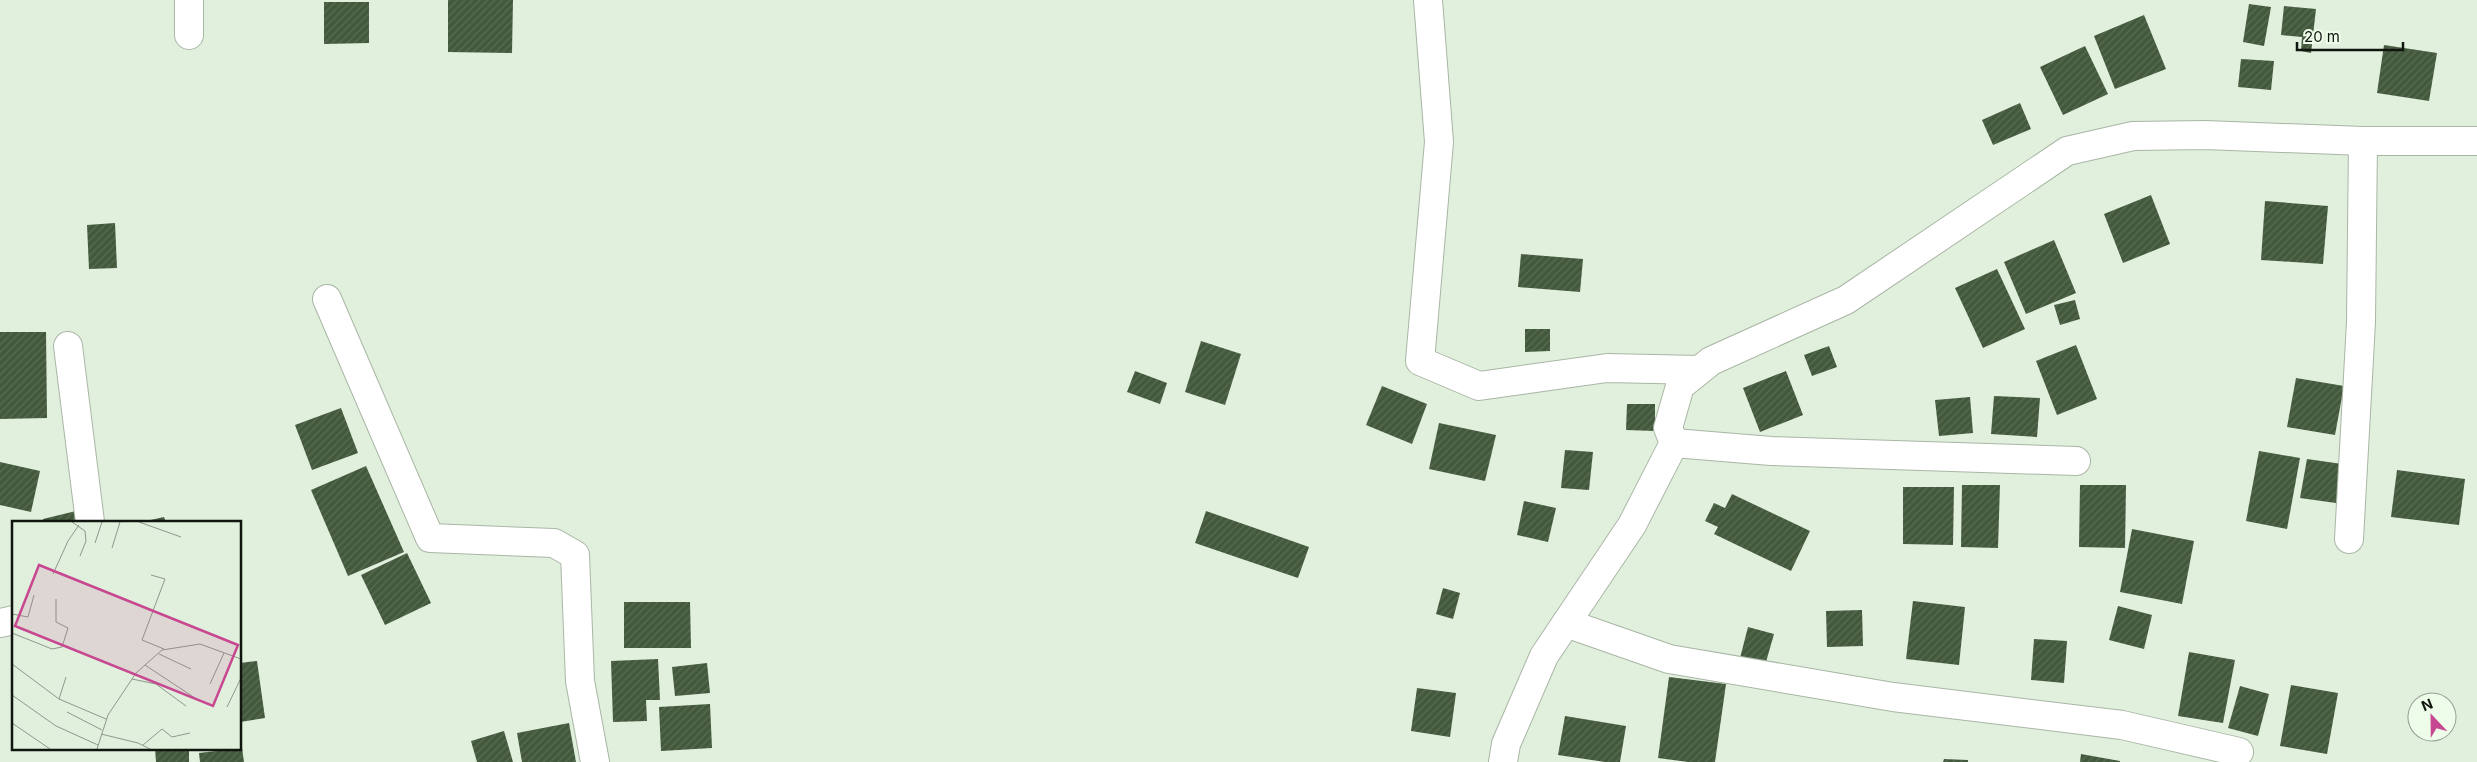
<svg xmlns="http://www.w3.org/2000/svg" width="2477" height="762" viewBox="0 0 2477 762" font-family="Inter,sans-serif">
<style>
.building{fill:url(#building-hatch)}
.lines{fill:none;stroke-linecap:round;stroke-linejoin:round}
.minor-casing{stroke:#a9b6a5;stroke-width:30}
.tertiary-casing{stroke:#a9b6a5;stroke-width:30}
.minor{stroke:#fff;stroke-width:28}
.tertiary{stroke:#fff;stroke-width:28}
.inset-road{fill:none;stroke:#8e988b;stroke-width:1}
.view{fill:#c74791;fill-opacity:0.15;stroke:#c74791;stroke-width:2.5}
.inset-edge{fill:none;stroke:#11150f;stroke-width:2.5}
</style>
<defs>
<pattern id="building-hatch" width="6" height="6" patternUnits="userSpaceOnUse" patternTransform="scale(1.25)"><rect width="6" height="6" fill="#43593c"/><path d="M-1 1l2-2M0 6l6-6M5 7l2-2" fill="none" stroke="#5a6c55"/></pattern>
</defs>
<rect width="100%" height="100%" fill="#e1efdd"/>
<!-- building -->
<g class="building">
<polygon points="448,0 513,0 512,53 448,52"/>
<polygon points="324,2 369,2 369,43 324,44"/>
<polygon points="2249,4 2271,7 2264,46 2243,42"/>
<polygon points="2284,6 2316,9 2311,53 2301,51 2302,37 2281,35"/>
<polygon points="2144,15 2166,69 2115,89 2094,36"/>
<polygon points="2384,45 2437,53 2429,101 2377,93"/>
<polygon points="2085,46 2108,94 2063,115 2040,67"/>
<polygon points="2241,59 2274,61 2271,90 2238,87"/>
<polygon points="2020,103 2031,129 1993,145 1982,120"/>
<polygon points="2151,195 2170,244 2123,263 2104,214"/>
<polygon points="2265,201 2328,206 2323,264 2261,260"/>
<polygon points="115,223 117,268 89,269 87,225"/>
<polygon points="2054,240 2076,293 2026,314 2004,262"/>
<polygon points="1521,254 1583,259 1580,292 1518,287"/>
<polygon points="1997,269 2025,329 1983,348 1955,288"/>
<polygon points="2075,300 2080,319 2060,325 2054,305"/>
<polygon points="1525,329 1550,329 1550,351 1525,352"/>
<polygon points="0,332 46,332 47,418 0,419"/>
<polygon points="1201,341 1241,354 1225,405 1185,392"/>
<polygon points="2076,345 2097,399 2057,415 2036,361"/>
<polygon points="1829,346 1837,367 1812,376 1804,355"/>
<polygon points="1135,371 1167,383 1160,404 1127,392"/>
<polygon points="1786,371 1803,415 1760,432 1743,388"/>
<polygon points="2296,378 2344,386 2335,435 2287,427"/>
<polygon points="1382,386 1427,404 1412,444 1366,425"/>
<polygon points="1994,396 2040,398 2037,437 1991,434"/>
<polygon points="1970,397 1973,433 1939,436 1935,400"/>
<polygon points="1627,404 1655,404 1655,431 1626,430"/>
<polygon points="341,408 358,453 312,470 295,425"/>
<polygon points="1439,423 1496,435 1485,481 1429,469"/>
<polygon points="1565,450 1593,452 1589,490 1561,488"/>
<polygon points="2259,451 2300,458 2287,529 2246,521"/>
<polygon points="2307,459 2342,464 2336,503 2300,498"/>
<polygon points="0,462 40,471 31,512 0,505"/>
<polygon points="366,466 404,552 348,576 311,490"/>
<polygon points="2397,470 2465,479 2459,525 2391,517"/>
<polygon points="1962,485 2000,485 1998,548 1961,547"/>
<polygon points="2080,485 2126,485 2125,548 2079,547"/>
<polygon points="1903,487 1954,487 1953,545 1903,544"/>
<polygon points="1732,494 1810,531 1791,571 1714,534 1718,527 1705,521 1714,503 1725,508"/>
<polygon points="1524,501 1556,508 1548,542 1517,535"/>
<polygon points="80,510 83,522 43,522 43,519"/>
<polygon points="1206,511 1309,547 1298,578 1195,543"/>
<polygon points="164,517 166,522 146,522 146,521"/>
<polygon points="2132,529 2194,541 2182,604 2120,592"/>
<polygon points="407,553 431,603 385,625 361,575"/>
<polygon points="1443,588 1460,593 1453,619 1436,614"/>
<polygon points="1913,601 1965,607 1959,665 1906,659"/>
<polygon points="624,602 690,602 691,648 624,648"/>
<polygon points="2118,606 2152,615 2144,649 2109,640"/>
<polygon points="1862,610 1863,646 1827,647 1826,611"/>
<polygon points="1748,627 1774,634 1764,669 1739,662"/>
<polygon points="2034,639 2067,641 2064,683 2031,680"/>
<polygon points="2189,652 2235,660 2223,723 2178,716"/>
<polygon points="658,659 660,700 646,700 647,721 613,722 611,661"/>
<polygon points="257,661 265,718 240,722 240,663"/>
<polygon points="707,663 710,693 675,696 672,667"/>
<polygon points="1669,677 1726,684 1715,762 1688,762 1658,758"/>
<polygon points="2291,685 2338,693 2327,754 2280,746"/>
<polygon points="2240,686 2269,694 2258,736 2228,728"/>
<polygon points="1417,688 1456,693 1450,737 1411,731"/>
<polygon points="710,704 712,748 661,751 659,707"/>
<polygon points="1565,716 1626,726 1620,762 1605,762 1558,755"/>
<polygon points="569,723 576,762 522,762 517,733"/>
<polygon points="504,731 513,762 477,762 471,741"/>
<polygon points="155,748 189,748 189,762 156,762"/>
<polygon points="242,748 244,762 200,762 199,753"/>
<polygon points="2081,754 2120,761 2120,762 2080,762"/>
<polygon points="1944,759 1968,760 1968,762 1943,762"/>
</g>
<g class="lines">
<!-- minor casing -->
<g class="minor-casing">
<g id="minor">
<polyline points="189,0 189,35"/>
<polyline points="1428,0 1439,142 1420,361 1479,386 1607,368 1700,370"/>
<polyline points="327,299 430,538 554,543 575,555 580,681 595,762"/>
<polyline points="68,346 90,522"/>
<polyline points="1674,443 1771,451 2076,461"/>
<polyline points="2349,539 2361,322 2363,141"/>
<polyline points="0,623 14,620"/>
<polyline points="1566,623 1669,659 1893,697 2122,725 2239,752"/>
</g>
</g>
<!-- tertiary casing -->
<g class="tertiary-casing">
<polyline id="tertiary" points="1503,762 1506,744 1544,656 1632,525 1674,443 1668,428 1680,386 1711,361 1846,300 2067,151 2133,136 2205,135 2363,141 2477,141"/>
</g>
<!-- minor -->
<use href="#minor" class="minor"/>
<!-- tertiary -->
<use href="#tertiary" class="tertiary"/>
</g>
<!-- overview -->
<g transform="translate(12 521)">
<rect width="229" height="229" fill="#e1efdd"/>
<path class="inset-road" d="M60 1 73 10 74 20 68 35M127 1 169 16M83 22 90 1M100 27 108 1M41 53 56 20 67 4M139 54 153 58 130 119 152 128M0 93 16 96 22 74M0 112 40 128 50 126 56 107 44 101V78M147 133 179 148M0 143 47 178 94 198M133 144 183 177M120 158 144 163 174 185M198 163 212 132M0 174 44 205 86 224M47 178 54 156M215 186 229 157M55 191 90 209M0 202 38 228M89 213 126 222 138 228M131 224 150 208 160 216 178 212M85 228 96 194 124 152 150 129 188 123 229 138"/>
<path class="view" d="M27 44 226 124 201 185 3 105Z"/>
<rect width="229" height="229" class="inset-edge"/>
</g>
<!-- north arrow -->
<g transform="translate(2432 717) rotate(338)"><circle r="24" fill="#eefdea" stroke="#96a092"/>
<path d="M0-4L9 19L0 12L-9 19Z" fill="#c74791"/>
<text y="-8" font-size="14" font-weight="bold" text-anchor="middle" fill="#11150f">N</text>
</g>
<!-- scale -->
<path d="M2297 42v8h106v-8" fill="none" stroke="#11150f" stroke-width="2.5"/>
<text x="2304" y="42" font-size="15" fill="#11150f" stroke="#eefdea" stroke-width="4" paint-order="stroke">20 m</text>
</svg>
